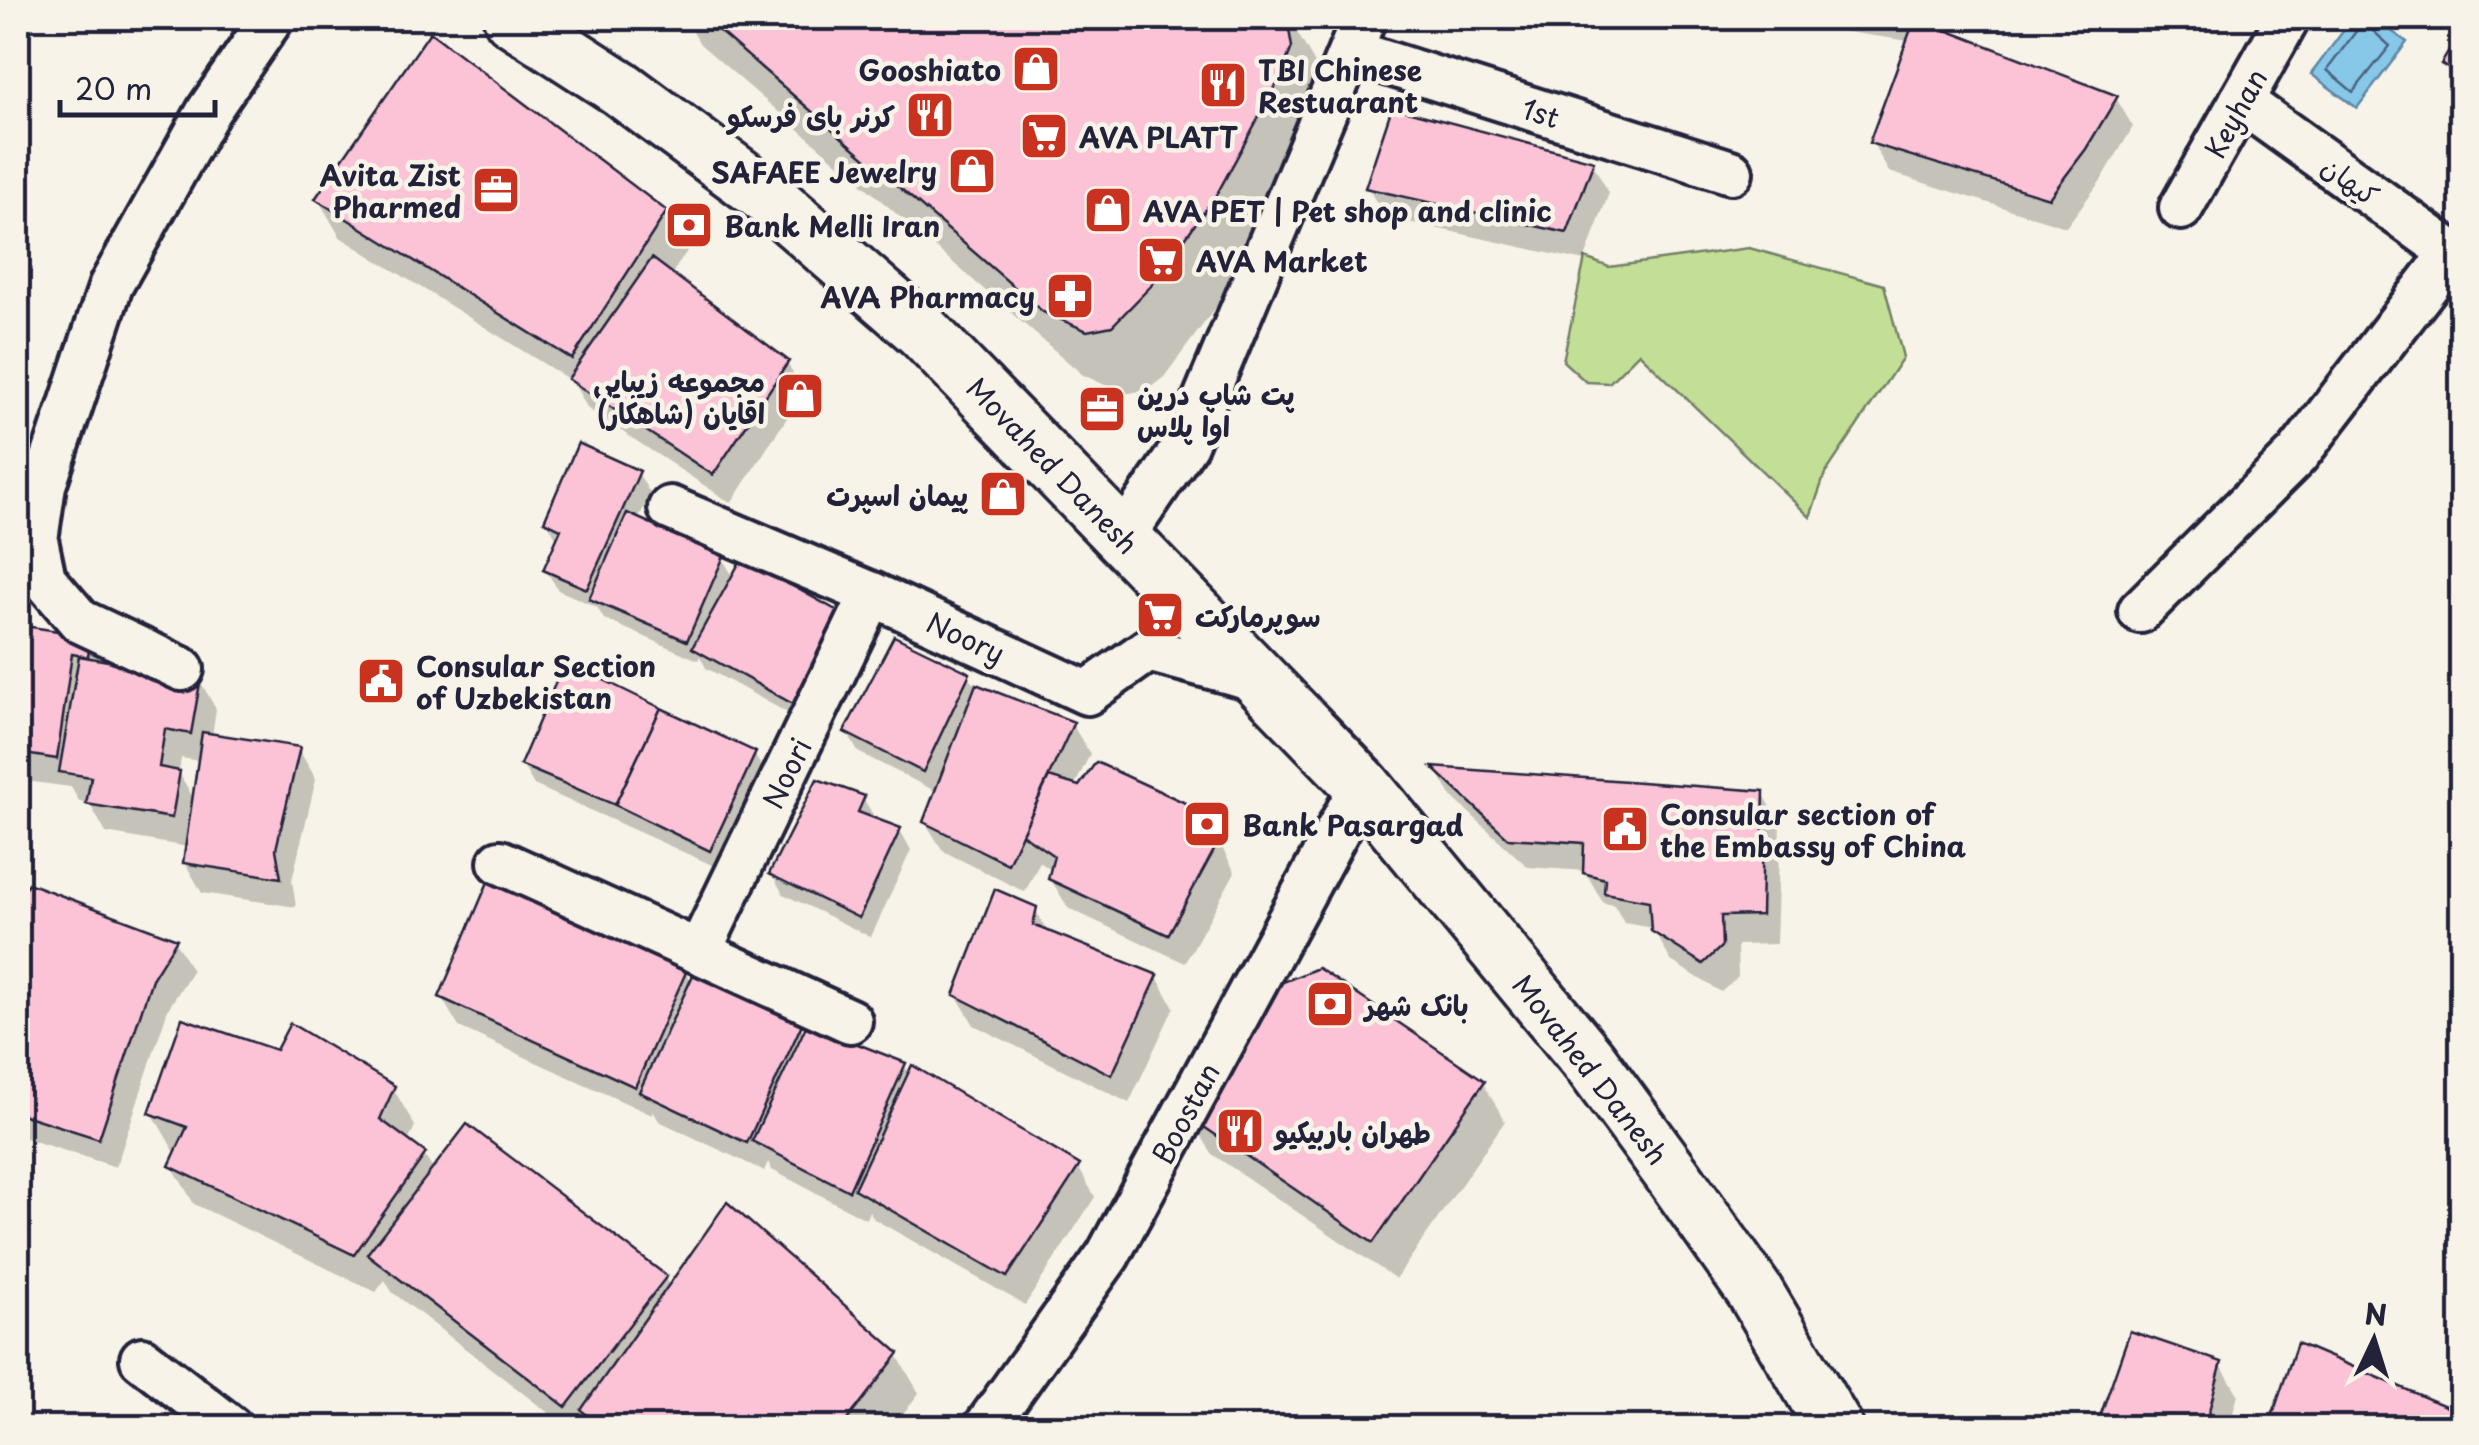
<svg xmlns="http://www.w3.org/2000/svg" width="2479" height="1445" viewBox="0 0 2479 1445" font-family="'Playpen Sans','Playpen Sans Arabic',sans-serif">
<style>
.green{fill:#c3df96;stroke:#728068;stroke-width:2.5}
.water{fill:#87c8e8;stroke:#5f86a3;stroke-width:2.5}
.shadow{fill:#0003;fill-rule:evenodd}
.lines{fill:none;stroke-linecap:round;stroke-linejoin:round}
.shore{stroke:#4a6480;stroke-width:2.5}
.building{fill:#fcc3d7;stroke:#22223b;stroke-width:2.5}
.minor-casing{stroke:#22223b;stroke-width:50}
.secondary-casing{stroke:#22223b;stroke-width:62}
.minor{stroke:#f7f3e8;stroke-width:42}
.secondary{stroke:#f7f3e8;stroke-width:55}
.labels{text-anchor:middle;dominant-baseline:central;stroke-width:9;stroke-linejoin:round;paint-order:stroke}
.poi-label{font-size:28px;font-weight:bold;fill:#22223b;stroke:#f7f3e8;text-anchor:start}
.street-label{font-size:28px;fill:#22223b;stroke:#f7f3e8}
</style>
<rect width="100%" height="100%" fill="#f7f3e8"/>
<filter id="ink" filterUnits="userSpaceOnUse"><feTurbulence type="fractalNoise" baseFrequency=".01" numOctaves="2"/><feDisplacementMap in="SourceGraphic" scale="20" xChannelSelector="R" yChannelSelector="G"/><feConvolveMatrix kernelMatrix="1 2 1 2 8 2 1 2 1" color-interpolation-filters="sRGB"/></filter>
<g filter="url(#ink)">
<!-- green -->
<polygon class="green" points="1749,248 1884,285 1903,357 1825,474 1810,517 1639,353 1609,383 1586,382 1563,361 1585,258 1609,267"/>
<!-- water -->
<polygon class="water" points="2353,18 2373,18 2407,42 2357,108 2311,74"/>
<!-- shadow -->
<g class="shadow">
<polygon points="685,18 1289,18 1317,67 1326,94 1254,256 1164,377 1149,389 1125,394 1083,375 700,44"/>
<polygon points="1775,18 1937,18 1935,26 2116,98 2133,127 2102,179 2066,227 1889,172 1872,142 1909,41 1778,22"/>
<polygon points="2462,35 2462,94 2444,64"/>
<polygon points="1592,163 1609,193 1584,261 1385,217 1368,188"/>
<polygon points="318,199 665,213 687,251 671,275 787,363 804,392 731,503 588,409 573,382 340,237"/>
<polygon points="638,473 650,493 638,521 722,558 734,578 841,616 804,722 706,668 700,656 698,660 604,619 597,607 558,590 546,570 558,541 547,521"/>
<path d="M18 628 90 638 104 662 199 679 216 709 212 736 299 750 316 779 292 880 296 907 202 893 185 863 188 847 106 833 89 803 79 801 71 787 18 780ZM181 758 200 761 195 801 179 773Z"/>
<polygon points="968,675 976,689 1072,724 1090,754 1074,787 1204,814 1235,872 1185,963 1068,908 1050,878 1052,871 1040,862 1025,892 943,851 925,822 937,792 858,752 847,732"/>
<polygon points="754,754 766,774 721,869 534,785 522,765"/>
<polygon points="1436,770 1763,793 1780,823 1776,944 1737,945 1738,977 1721,992 1671,961 1653,928 1624,923 1614,905 1603,903 1585,871 1528,867 1452,797"/>
<polygon points="863,798 875,818 900,830 911,850 871,937 783,894 772,874"/>
<polygon points="29,886 175,941 192,971 168,1009 116,1167 18,1136 18,894 21,895"/>
<polygon points="1035,909 1049,934 1157,977 1174,1007 1129,1103 974,1025 956,995"/>
<polygon points="685,972 692,984 800,1026 805,1035 904,1065 910,1075 1078,1167 1095,1197 1025,1305 874,1219 869,1211 866,1219 772,1170 768,1162 764,1171 659,1121 653,1111 652,1115 459,1027 441,997"/>
<polygon points="1483,1083 1505,1121 1396,1279 1212,1154 1190,1116"/>
<polygon points="393,1088 415,1126 408,1142 424,1155 434,1171 665,1278 670,1287 897,1355 919,1393 892,1428 568,1428 392,1292 385,1280 376,1292 194,1204 172,1166 178,1152 174,1151 152,1113"/>
<polygon points="2220,1364 2238,1394 2229,1428 2099,1428"/>
<polygon points="2456,1413 2462,1428 2271,1428"/>
</g>
<g class="lines">
<!-- shore -->
<polygon class="shore" points="2363,22 2390,46 2353,92 2327,70"/>
</g>
<!-- building -->
<g class="building">
<polygon points="704,18 1287,18 1292,47 1279,80 1218,192 1151,286 1112,326 1087,331 1043,312"/>
<polygon points="1915,18 2118,96 2086,149 2049,198 1869,143"/>
<polygon points="2462,30 2462,76 2441,64"/>
<polygon points="430,32 667,211 572,359 315,199"/>
<polygon points="1392,107 1594,161 1567,233 1365,188"/>
<polygon points="652,258 789,361 713,475 568,379"/>
<polygon points="578,443 640,471 587,589 543,570 561,529 544,521"/>
<polygon points="627,513 724,556 687,641 589,599"/>
<polygon points="742,558 843,614 793,704 692,648"/>
<polygon points="18,625 91,636 88,657 72,654 57,759 18,753"/>
<polygon points="894,636 970,673 923,772 844,732"/>
<polygon points="79,656 201,677 191,734 165,729 159,767 180,771 172,818 86,804 91,777 59,772"/>
<polygon points="565,661 661,708 615,805 520,765"/>
<polygon points="976,684 1074,722 1008,864 923,822"/>
<polygon points="661,708 756,752 710,851 615,805"/>
<polygon points="202,732 300,747 276,849 281,878 183,863"/>
<polygon points="1096,762 1205,812 1198,832 1219,841 1168,935 1048,879 1054,856 1022,834 1049,777 1079,786"/>
<polygon points="1432,767 1764,791 1761,915 1721,916 1722,946 1703,964 1651,931 1649,901 1604,893 1605,879 1583,873 1584,843 1508,838"/>
<polygon points="817,779 865,796 858,812 901,828 859,918 769,874"/>
<polygon points="488,882 687,970 635,1087 439,997"/>
<polygon points="28,883 177,939 152,979 99,1139 18,1113 18,901"/>
<polygon points="995,889 1037,907 1033,925 1158,975 1112,1075 954,995"/>
<polygon points="1318,968 1485,1081 1373,1243 1188,1116 1278,984"/>
<polygon points="694,973 802,1024 747,1143 639,1092"/>
<polygon points="182,1018 276,1050 290,1023 395,1086 380,1119 426,1153 354,1255 169,1166 187,1127 149,1113"/>
<polygon points="807,1024 906,1063 849,1191 752,1141"/>
<polygon points="912,1065 1080,1165 1007,1277 854,1189"/>
<polygon points="467,1124 667,1276 566,1407 367,1254"/>
<polygon points="727,1202 899,1353 841,1428 603,1428 581,1410"/>
<polygon points="2130,1331 2222,1362 2205,1426 2182,1418 2178,1428 2096,1428"/>
<polygon points="2297,1343 2457,1411 2451,1428 2268,1428"/>
</g>
<g class="lines">
<!-- minor casing -->
<g class="minor-casing">
<g id="minor">
<polyline points="1352,52 1731,172"/>
<polyline points="2241,101 2462,260"/>
<polyline points="2181,208 2288,18"/>
<polyline points="670,508 872,594 1087,693 1148,650 1259,680"/>
<polyline points="1123,537 1186,444 1364,18"/>
<polyline points="2140,611 2297,455 2452,253"/>
<polyline points="182,669 80,621 44,579 36,540 44,485 111,285 209,110 272,18"/>
<polyline points="500,862 699,952"/>
<polyline points="850,1021 699,952 872,594"/>
<polyline points="142,1359 231,1428"/>
<polyline points="985,1428 1108,1255 1362,785"/>
</g>
</g>
<!-- secondary casing -->
<g class="secondary-casing">
<polyline id="secondary" points="512,18 620,88 769,198 922,331 1362,785 1590,1062 1675,1178 1755,1292 1835,1428"/>
</g>
<!-- minor -->
<use href="#minor" class="minor"/>
<!-- secondary -->
<use href="#secondary" class="secondary"/>
</g>
</g>
<!-- icons -->
<defs>
<g id="shop-square" transform="scale(2.5)"><rect x="-9" y="-9" width="18" height="18" rx="4" fill="#c8321e" stroke="#f7f3e8"/><path d="M-5-2.5h2.3a2.7 3.5 0 0 1 5.4 0H5L5.5 6h-11ZM-1.5-2.5h3a1.5 2.3 0 0 0-3 0Z" fill="#fff"/></g>
<g id="restaurant-square" transform="scale(2.5)"><rect x="-9" y="-9" width="18" height="18" rx="4" fill="#c8321e" stroke="#f7f3e8"/><path d="M-5-6h1v4h1v-4h1v4h1v-4h1v5L-1.5 .5V6h-2V.5L-5-1ZM5-6V6H3V1.5H1.5Q1.5-4 5-6Z" fill="#fff"/></g>
<g id="supermarket-square" transform="scale(2.5)"><rect x="-9" y="-9" width="18" height="18" rx="4" fill="#c8321e" stroke="#f7f3e8"/><path d="M-6-5.5h2.5l.6 2H6L4.5 2H-2.5L-4.4-4H-6ZM-1.5 3.2a1.3 1.3 0 1 0 .1 0ZM3 3.2a1.3 1.3 0 1 0 .1 0Z" fill="#fff"/></g>
<g id="office-square" transform="scale(2.5)"><rect x="-9" y="-9" width="18" height="18" rx="4" fill="#c8321e" stroke="#f7f3e8"/><path d="M-6-3h4V-5.5h4V-3h4V5H-6ZM-1-4.5V-3h2v-1.5ZM-6 0V1H6V0Z" fill="#fff"/></g>
<g id="bank-square" transform="scale(2.5)"><rect x="-9" y="-9" width="18" height="18" rx="4" fill="#c8321e" stroke="#f7f3e8"/><path d="M-6-4H6V4H-6ZM0-2.3a2.3 2.3 0 1 0 0 4.6a2.3 2.3 0 1 0 0-4.6Z" fill="#fff"/></g>
<g id="pharmacy-square" transform="scale(2.5)"><rect x="-9" y="-9" width="18" height="18" rx="4" fill="#c8321e" stroke="#f7f3e8"/><path d="M-2-6h4v4h4v4h-4v4h-4v-4h-4v-4h4Z" fill="#fff"/></g>
<g id="civic-square" transform="scale(2.5)"><rect x="-9" y="-9" width="18" height="18" rx="4" fill="#c8321e" stroke="#f7f3e8"/><path d="M-.6-6.5H3V-4.5H.6V-3L4-1V1h2V6H-6V1h2V-1L-.6-3ZM-1.2 2.5V6h2.4V2.5Z" fill="#fff"/></g>
</defs>
<g fill-rule="evenodd">
<use href="#shop-square" x="1036" y="69"/>
<use href="#restaurant-square" x="1223" y="85"/>
<use href="#restaurant-square" x="930" y="115"/>
<use href="#supermarket-square" x="1044" y="136"/>
<use href="#shop-square" x="972" y="171"/>
<use href="#office-square" x="496" y="190"/>
<use href="#shop-square" x="1108" y="210"/>
<use href="#bank-square" x="689" y="225"/>
<use href="#supermarket-square" x="1161" y="260"/>
<use href="#pharmacy-square" x="1070" y="296"/>
<use href="#shop-square" x="800" y="396"/>
<use href="#office-square" x="1102" y="409"/>
<use href="#shop-square" x="1003" y="494"/>
<use href="#supermarket-square" x="1160" y="615"/>
<use href="#civic-square" x="381" y="681"/>
<use href="#bank-square" x="1207" y="824"/>
<use href="#civic-square" x="1625" y="829"/>
<use href="#bank-square" x="1330" y="1004"/>
<use href="#restaurant-square" x="1240" y="1131"/>
</g>
<g class="labels">
<!-- poi labels -->
<g class="poi-label">
<text x="1001" y="69" text-anchor="end">Gooshiato</text>
<text x="1258" y="69">TBI Chinese<tspan x="1258" dy="32">Restuarant</tspan></text>
<text x="895" y="115" text-anchor="end">کرنر بای فرسکو</text>
<text x="1079" y="136">AVA PLATT</text>
<text x="937" y="171" text-anchor="end">SAFAEE Jewelry</text>
<text x="461" y="174" text-anchor="end">Avita Zist<tspan x="461" dy="32">Pharmed</tspan></text>
<text x="1143" y="210">AVA PET | Pet shop and clinic</text>
<text x="724" y="225">Bank Melli Iran</text>
<text x="1196" y="260">AVA Market</text>
<text x="1035" y="296" text-anchor="end">AVA Pharmacy</text>
<text x="765" y="380" text-anchor="end">مجموعه زیبایی<tspan x="765" dy="32">اقایان (شاهکار)</tspan></text>
<text x="1137" y="393">پت شاپ درین<tspan x="1137" dy="32">اوا پلاس</tspan></text>
<text x="968" y="494" text-anchor="end">پیمان اسپرت</text>
<text x="1195" y="615">سوپرمارکت</text>
<text x="416" y="665">Consular Section<tspan x="416" dy="32">of Uzbekistan</tspan></text>
<text x="1660" y="813">Consular section of<tspan x="1660" dy="32">the Embassy of China</tspan></text>
<text x="1242" y="824">Bank Pasargad</text>
<text x="1365" y="1004">بانک شهر</text>
<text x="1275" y="1131">طهران باربیکیو</text>
</g>
<!-- street labels -->
<g class="street-label">
<text transform="translate(1541 112) rotate(18)">1st</text>
<text transform="translate(2235 113) rotate(-61)">Keyhan</text>
<text transform="translate(2351 180) rotate(36)">کیهان</text>
<text transform="translate(1053 465) rotate(46)">Movahed Danesh</text>
<text transform="translate(966 637) rotate(25)">Noory</text>
<text transform="translate(786 773) rotate(-64)">Noori</text>
<text transform="translate(1591 1069) rotate(52)">Movahed Danesh</text>
<text transform="translate(1185 1113) rotate(-62)">Boostan</text>
</g>
</g>
<!-- margin -->
<rect width="2479" height="1445" fill="none" stroke="#f7f3e8" stroke-width="60"/>
<rect x="30" y="30" width="2419" height="1385" fill="none" stroke="#22223b" stroke-width="4" filter="url(#ink)"/>
<!-- north arrow -->
<g transform="translate(2374 1340) rotate(4)" stroke="#f7f3e8" stroke-width="8" paint-order="stroke">
<path d="M0-8L18 38L0 25L-18 38Z" fill="#22223b"/>
<text y="-15" font-size="28" font-weight="bold" text-anchor="middle" fill="#22223b">N</text>
</g>
<!-- scale -->
<path d="M60 100v15h155v-15" fill="none" stroke="#22223b" stroke-width="5"/>
<text x="75" y="100" font-size="30" fill="#22223b" stroke="#f7f3e8" stroke-width="8" paint-order="stroke">20 m</text>
</svg>
